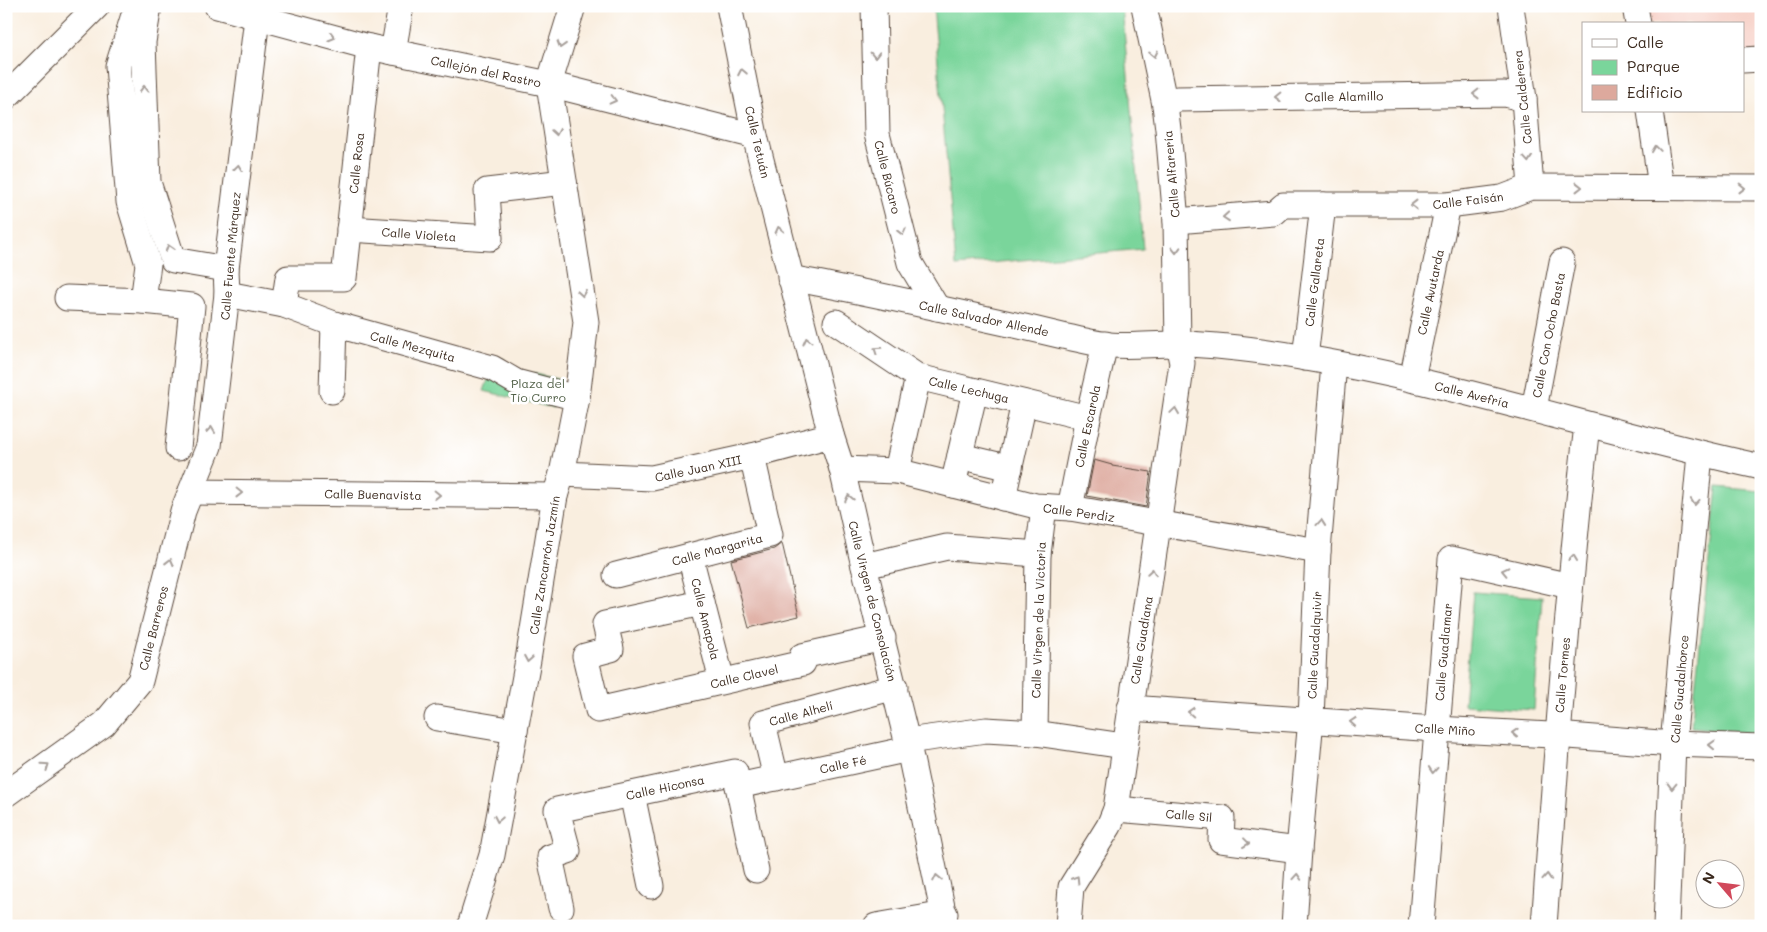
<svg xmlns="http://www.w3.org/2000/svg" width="1767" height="932" viewBox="0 0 1767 932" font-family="Mali,sans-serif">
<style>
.built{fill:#f7d1c8}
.green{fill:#7ad59b;stroke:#5a805c}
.building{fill:#dda99d}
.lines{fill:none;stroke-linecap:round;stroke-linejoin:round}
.minor-casing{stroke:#58473b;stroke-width:27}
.minor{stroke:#fff;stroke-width:25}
.oneway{stroke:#a79f9a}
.labels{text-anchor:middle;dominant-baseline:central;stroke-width:5;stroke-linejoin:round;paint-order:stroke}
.street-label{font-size:12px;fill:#3b2a1e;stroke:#fff}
.park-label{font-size:12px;fill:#4e5d44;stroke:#fff}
</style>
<rect width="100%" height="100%" fill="#fff"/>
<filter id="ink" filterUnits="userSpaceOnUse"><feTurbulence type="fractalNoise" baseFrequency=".02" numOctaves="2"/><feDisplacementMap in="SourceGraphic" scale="10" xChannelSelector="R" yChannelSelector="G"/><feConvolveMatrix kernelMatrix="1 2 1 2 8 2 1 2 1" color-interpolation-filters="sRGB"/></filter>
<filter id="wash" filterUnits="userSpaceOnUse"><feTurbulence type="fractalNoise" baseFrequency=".0096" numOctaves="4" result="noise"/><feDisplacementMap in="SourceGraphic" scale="20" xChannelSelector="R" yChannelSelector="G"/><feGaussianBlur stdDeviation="1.12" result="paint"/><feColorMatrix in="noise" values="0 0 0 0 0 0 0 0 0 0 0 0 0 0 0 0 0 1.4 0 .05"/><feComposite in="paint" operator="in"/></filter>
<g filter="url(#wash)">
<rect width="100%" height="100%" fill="#f9eedf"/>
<!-- built -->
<polygon class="built" points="1646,6 1761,6 1761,52 1743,53 1743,24 1649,24"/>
<!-- green -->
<g class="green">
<polygon points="933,6 1122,6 1143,249 956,266"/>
<polygon points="496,357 504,359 502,366 561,380 553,408 484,391"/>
<polygon points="1717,487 1761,491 1761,734 1691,727"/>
<polygon points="1473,592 1542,597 1534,710 1464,705"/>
</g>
<g id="blocks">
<!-- building -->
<g class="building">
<polygon points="1094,460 1112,465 1112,466 1151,472 1146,507 1087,496"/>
<polygon points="782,543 799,616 749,628 731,560 774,549"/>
</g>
</g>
</g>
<g filter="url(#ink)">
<use href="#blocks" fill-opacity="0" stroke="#58473b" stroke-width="1"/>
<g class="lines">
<!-- minor casing -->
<g class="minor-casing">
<g id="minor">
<polyline points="149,6 143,42 148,182 173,260 226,269"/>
<polyline points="217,6 369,47 549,84 755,136"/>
<polyline points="729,6 755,136 831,435 842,469 864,566 909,749 946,926"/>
<polyline points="874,6 877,134 910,263 937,308"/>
<polyline points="1511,6 1524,99 1531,187"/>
<polyline points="1635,6 1638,24"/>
<polyline points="138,10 133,18 118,66 129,202 148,264 143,301"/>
<polyline points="393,52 401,6"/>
<polyline points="1743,60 1761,59"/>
<polyline points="6,97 97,6"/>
<polyline points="1165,105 1177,99 1505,94 1524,99"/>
<polyline points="1650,111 1661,187"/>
<polyline points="1176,221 1274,213 1283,205 1448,205 1502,198 1531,187 1761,188"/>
<polyline points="349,229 490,238 487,191 564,182"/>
<path d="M790 278C864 291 937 308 1010 324 1040 330 1071 339 1102 344 1126 348 1157 343 1182 344 1223 345 1265 351 1306 358 1460 384 1608 434 1761 467"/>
<polyline points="227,294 284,305 334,324 492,368 516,382 577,398"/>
<polyline points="67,298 143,301 192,306 178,448"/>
<polyline points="284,305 288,278 344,278 369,47"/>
<polyline points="836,322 918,377 1088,418"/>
<polyline points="1305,358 1323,205"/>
<polyline points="1412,379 1448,205"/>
<polyline points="332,391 334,324"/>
<polyline points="1534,409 1562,262"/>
<polyline points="960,456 1010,468"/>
<polyline points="842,469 897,471 1036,506 1070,508 1318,551"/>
<polyline points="897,471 918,377"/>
<polyline points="562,474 652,478 752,456 831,435"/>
<polyline points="953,485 975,391"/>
<polyline points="191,492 555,496"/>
<polyline points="1003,498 1024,403"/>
<polyline points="1070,508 1088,418 1105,344"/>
<polyline points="690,556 722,681"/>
<polyline points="864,566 947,547 1038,554"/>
<polyline points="616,575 770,535 752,456"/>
<polyline points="702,603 605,624 611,649 585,656 598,710 803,663 802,656 883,638"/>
<polyline points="1130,708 1436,729 1569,736 1673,744 1761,747"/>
<polyline points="437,718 515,731"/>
<polyline points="1035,733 1038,554 1044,507"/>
<polyline points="907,741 986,730 1035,733 1124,746"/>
<polyline points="776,778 763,723 895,687"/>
<polyline points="738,786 756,870"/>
<polyline points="6,794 104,724 140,681 183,511 209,446 227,294 226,269 257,18"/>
<polyline points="632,794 651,886"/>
<polyline points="1116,809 1222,818 1221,840 1299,850"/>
<polyline points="561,908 550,857 568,851 557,810 735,772 738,786 909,749"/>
<polyline points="470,926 492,855 528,660 555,496 562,474 577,398 586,322 549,84 573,6"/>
<polyline points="876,926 945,914"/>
<polyline points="1068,926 1071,887 1109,826 1116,809 1182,363 1178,344 1176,221 1168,129 1165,105 1144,6"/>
<polyline points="1294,926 1299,850 1311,719 1318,551 1334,364"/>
<polyline points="1421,926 1451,559 1570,586"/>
<path d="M1544 926C1556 759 1568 592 1587 425"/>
<polyline points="1666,926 1673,744 1700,454"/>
</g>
</g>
<!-- minor -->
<use href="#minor" class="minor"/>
</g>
<!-- one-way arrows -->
<defs><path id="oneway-chevron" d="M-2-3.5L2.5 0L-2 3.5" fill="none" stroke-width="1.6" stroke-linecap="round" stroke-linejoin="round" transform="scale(1.25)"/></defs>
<g class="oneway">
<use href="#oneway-chevron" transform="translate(332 37) rotate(16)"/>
<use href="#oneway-chevron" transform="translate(561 45) rotate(107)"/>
<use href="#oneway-chevron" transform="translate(1154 54) rotate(78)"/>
<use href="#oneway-chevron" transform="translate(875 55) rotate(89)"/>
<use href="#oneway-chevron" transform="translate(742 72) rotate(-101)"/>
<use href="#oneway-chevron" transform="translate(144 89) rotate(-91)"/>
<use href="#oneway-chevron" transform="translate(1476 94) rotate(179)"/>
<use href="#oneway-chevron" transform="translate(1278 97) rotate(179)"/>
<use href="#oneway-chevron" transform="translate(613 100) rotate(14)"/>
<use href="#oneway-chevron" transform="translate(556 132) rotate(81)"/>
<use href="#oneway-chevron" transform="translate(1656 149) rotate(-98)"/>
<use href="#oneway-chevron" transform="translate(1528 159) rotate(85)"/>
<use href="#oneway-chevron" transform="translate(238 168) rotate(-83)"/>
<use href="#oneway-chevron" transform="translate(1579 187)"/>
<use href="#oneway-chevron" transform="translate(1742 188) rotate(1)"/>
<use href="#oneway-chevron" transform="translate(1414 205) rotate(180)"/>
<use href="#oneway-chevron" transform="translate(1226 217) rotate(175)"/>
<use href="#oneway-chevron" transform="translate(779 230) rotate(-104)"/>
<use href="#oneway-chevron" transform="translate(902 232) rotate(76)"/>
<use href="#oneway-chevron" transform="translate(169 248) rotate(-108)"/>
<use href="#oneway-chevron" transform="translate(1176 250) rotate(89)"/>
<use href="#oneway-chevron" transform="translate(582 293) rotate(81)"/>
<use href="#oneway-chevron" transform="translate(807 341) rotate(-104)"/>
<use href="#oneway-chevron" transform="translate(877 350) rotate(-146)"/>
<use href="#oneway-chevron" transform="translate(1175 411) rotate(-82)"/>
<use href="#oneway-chevron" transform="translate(211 430) rotate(-83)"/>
<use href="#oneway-chevron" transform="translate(239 493) rotate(1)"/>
<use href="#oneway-chevron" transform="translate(437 495) rotate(1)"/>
<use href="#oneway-chevron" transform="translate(849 498) rotate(-103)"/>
<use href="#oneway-chevron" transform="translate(1695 502) rotate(95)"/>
<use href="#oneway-chevron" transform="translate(1321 523) rotate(-85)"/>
<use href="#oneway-chevron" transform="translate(1573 558) rotate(-84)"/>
<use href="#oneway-chevron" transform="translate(170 562) rotate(-76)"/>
<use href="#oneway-chevron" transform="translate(1505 571) rotate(-167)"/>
<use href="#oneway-chevron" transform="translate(1152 572) rotate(-81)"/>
<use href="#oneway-chevron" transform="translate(528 659) rotate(100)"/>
<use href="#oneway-chevron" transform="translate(1191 712) rotate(-177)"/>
<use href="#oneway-chevron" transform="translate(1353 722) rotate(-176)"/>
<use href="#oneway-chevron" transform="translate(1515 733) rotate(-177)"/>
<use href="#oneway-chevron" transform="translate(1712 745) rotate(-178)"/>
<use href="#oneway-chevron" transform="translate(46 766) rotate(-35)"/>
<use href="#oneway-chevron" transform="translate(1433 770) rotate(95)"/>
<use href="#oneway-chevron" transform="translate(1672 786) rotate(92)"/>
<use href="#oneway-chevron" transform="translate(498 819) rotate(101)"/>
<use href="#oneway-chevron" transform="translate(1246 843) rotate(7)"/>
<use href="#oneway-chevron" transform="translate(1297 877) rotate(-86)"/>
<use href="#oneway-chevron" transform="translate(1547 877) rotate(-86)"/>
<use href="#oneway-chevron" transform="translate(937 878) rotate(-102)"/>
<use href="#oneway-chevron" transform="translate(1076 879) rotate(-58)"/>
</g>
</g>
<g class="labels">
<!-- street labels -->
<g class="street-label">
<text transform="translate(486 71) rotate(12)">Callejón del Rastro</text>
<text transform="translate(1344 96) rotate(-1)">Calle Alamillo</text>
<text transform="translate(1522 97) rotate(-96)">Calle Calderera</text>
<text transform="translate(758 142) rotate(77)">Calle Tetuán</text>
<text transform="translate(356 163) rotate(-84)">Calle Rosa</text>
<text transform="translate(1171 174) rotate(-95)">Calle Alfarería</text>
<text transform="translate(888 177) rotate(76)">Calle Búcaro</text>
<text transform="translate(1468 200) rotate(-7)">Calle Faisán</text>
<text transform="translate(419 234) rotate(4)">Calle Violeta</text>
<text transform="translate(230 256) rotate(-85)">Calle Fuente Márquez</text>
<text transform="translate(1314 282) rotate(-83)">Calle Gallareta</text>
<text transform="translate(1430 292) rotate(-78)">Calle Avutarda</text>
<text transform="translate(984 318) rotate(12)">Calle Salvador Allende</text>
<text transform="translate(1548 335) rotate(-79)">Calle Con Ocho Basta</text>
<text transform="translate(413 346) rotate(15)">Calle Mezquita</text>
<text transform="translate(969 389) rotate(13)">Calle Lechuga</text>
<text transform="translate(1472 394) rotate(14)">Calle Avefría</text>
<text transform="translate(1087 426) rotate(-78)">Calle Escarola</text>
<text transform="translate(698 468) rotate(-12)">Calle Juan XIII</text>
<text transform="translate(373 494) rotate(1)">Calle Buenavista</text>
<text transform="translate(1079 512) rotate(8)">Calle Perdiz</text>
<text transform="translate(717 549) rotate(-15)">Calle Margarita</text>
<text transform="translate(544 565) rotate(-81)">Calle Zancarrón Jazmín</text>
<text transform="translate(873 601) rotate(76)">Calle Virgen de Consolación</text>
<text transform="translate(706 619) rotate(76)">Calle Amapola</text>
<text transform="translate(1038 620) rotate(-88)">Calle Virgen de la Victoria</text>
<text transform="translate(153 628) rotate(-76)">Calle Barreros</text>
<text transform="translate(1141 640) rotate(-81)">Calle Guadiana</text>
<text transform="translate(1314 645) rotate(-87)">Calle Guadalquivir</text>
<text transform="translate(1443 652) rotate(-85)">Calle Guadiamar</text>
<text transform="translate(1562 675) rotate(-85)">Calle Tormes</text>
<text transform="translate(744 676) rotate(-13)">Calle Clavel</text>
<text transform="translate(1679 689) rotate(-85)">Calle Guadalhorce</text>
<text transform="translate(801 713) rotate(-15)">Calle Alhelí</text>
<text transform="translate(1445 729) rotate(3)">Calle Miño</text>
<text transform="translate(843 764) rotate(-12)">Calle Fé</text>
<text transform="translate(665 787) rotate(-12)">Calle Hiconsa</text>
<text transform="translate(1189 815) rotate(5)">Calle Sil</text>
</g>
<!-- park labels -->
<g class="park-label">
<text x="538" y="383">Plaza del<tspan x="538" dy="14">Tío Curro</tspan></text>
</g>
</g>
<!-- margin -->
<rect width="1767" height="932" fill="none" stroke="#fff" stroke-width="25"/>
<!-- legend -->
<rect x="1582" y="22" width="162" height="90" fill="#ffffff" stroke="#b1aaa5"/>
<rect x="1592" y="39" width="25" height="8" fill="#ffffff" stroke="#b1aaa5"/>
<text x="1627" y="48" font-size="15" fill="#3b2a1e">Calle</text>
<rect x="1592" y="60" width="25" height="15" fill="#7ad59b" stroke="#b1aaa5"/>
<text x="1627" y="72" font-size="15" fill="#3b2a1e">Parque</text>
<rect x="1592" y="85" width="25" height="15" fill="#dda99d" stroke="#b1aaa5"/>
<text x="1627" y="98" font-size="15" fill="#3b2a1e">Edificio</text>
<!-- north arrow -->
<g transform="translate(1720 884) rotate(298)"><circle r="24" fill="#ffffff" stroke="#b1aaa5"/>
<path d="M0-4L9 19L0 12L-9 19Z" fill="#d1495b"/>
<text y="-8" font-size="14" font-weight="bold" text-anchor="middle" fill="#3b2a1e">N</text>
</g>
</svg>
